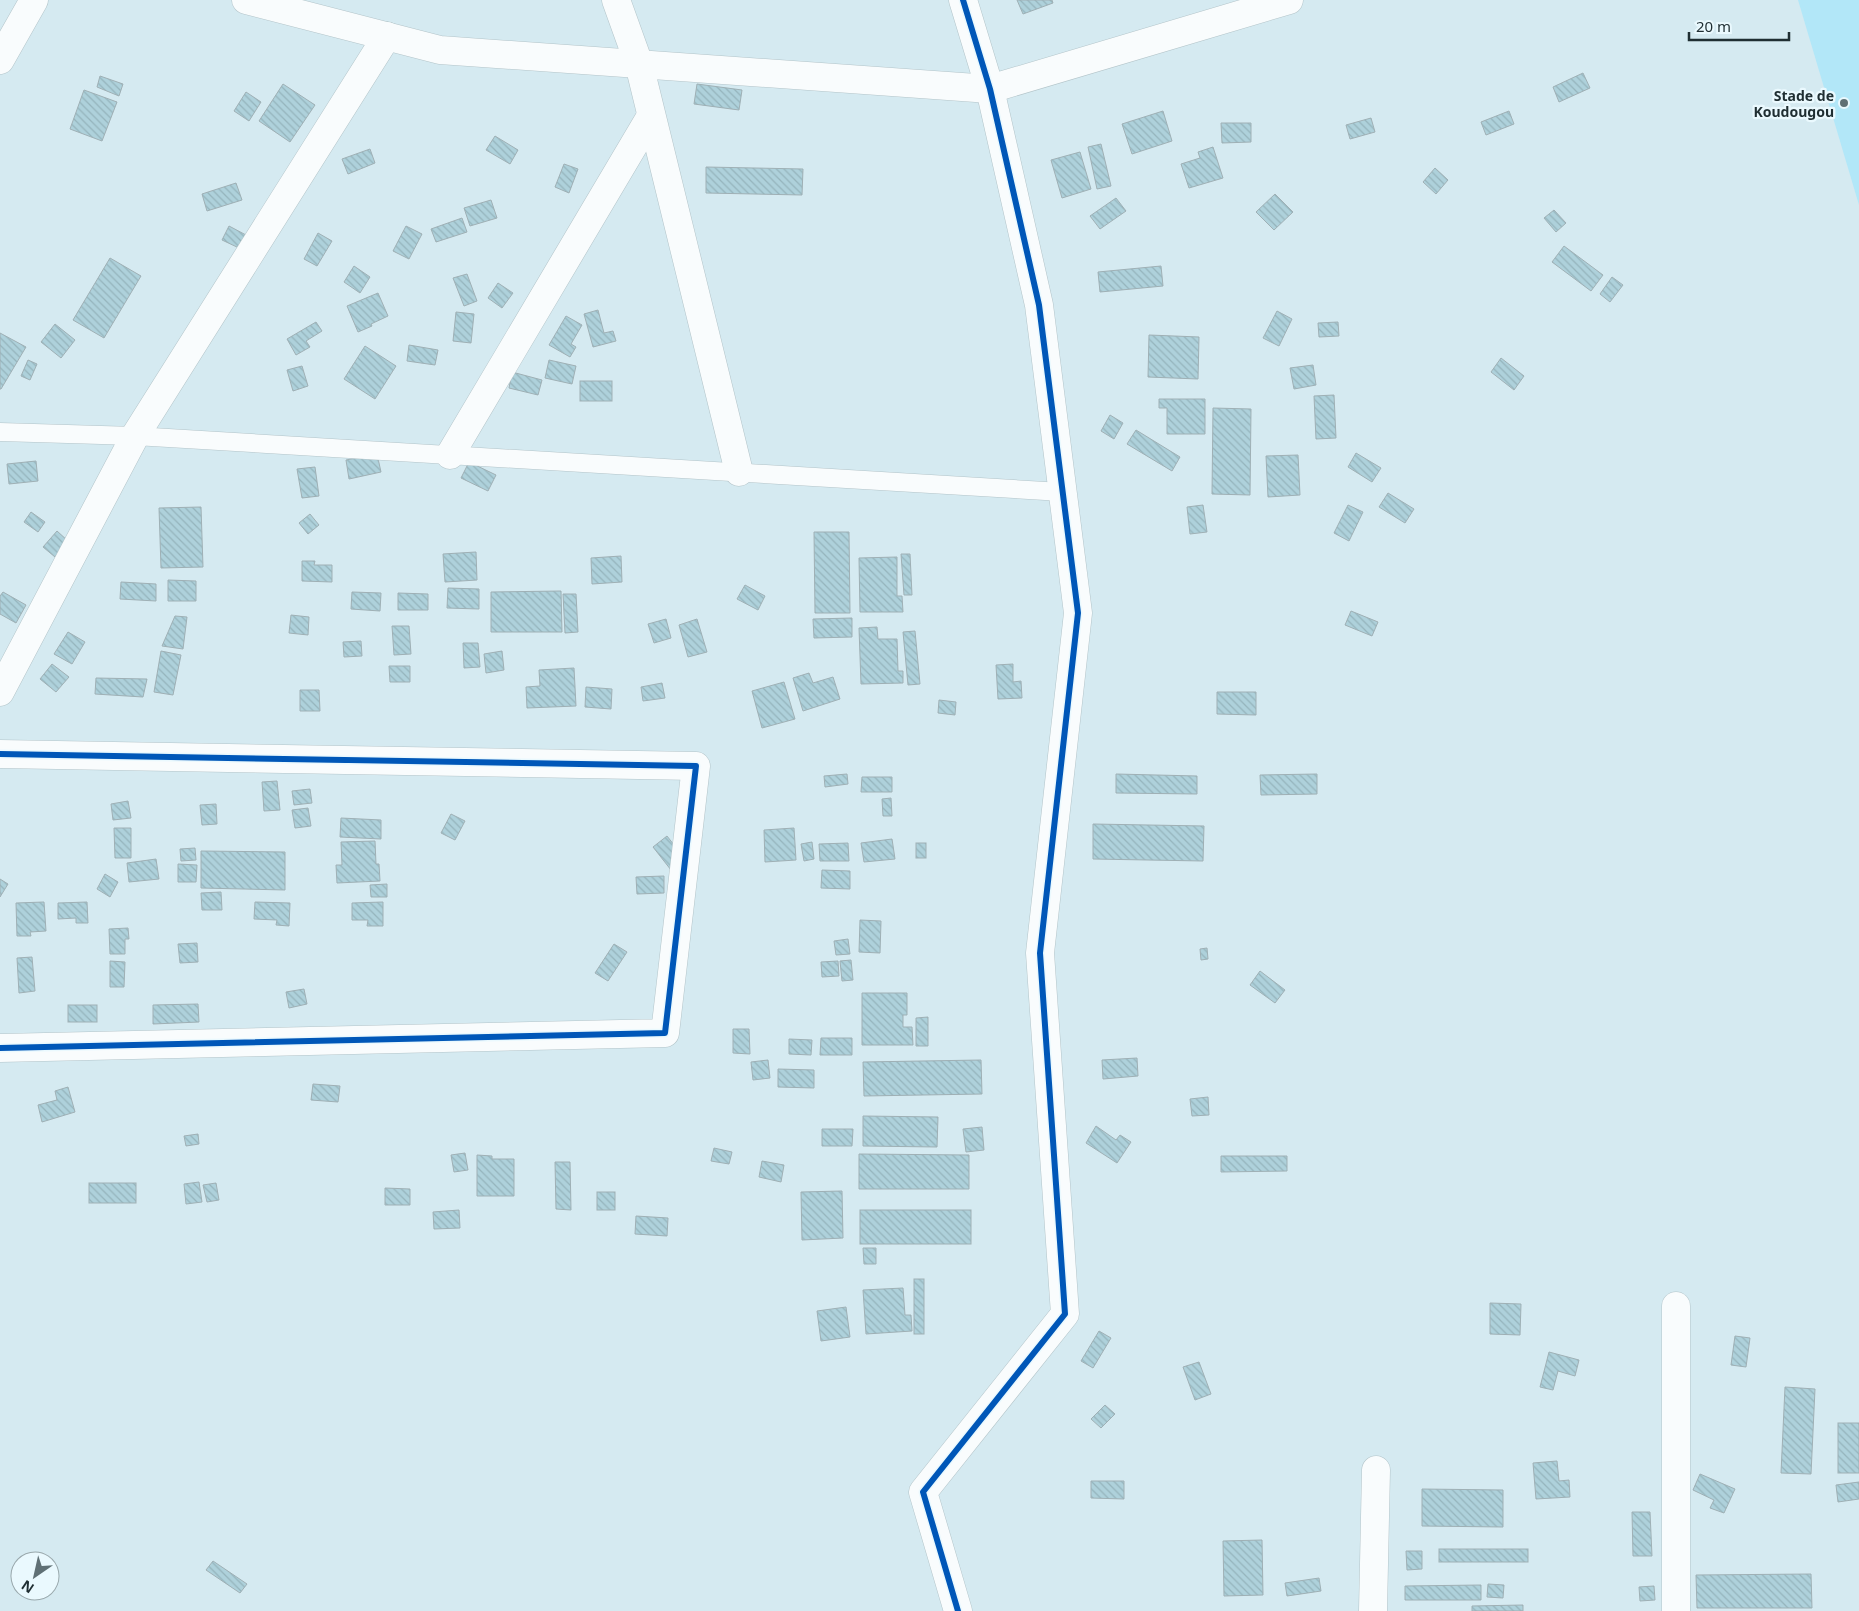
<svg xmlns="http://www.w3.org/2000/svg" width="1859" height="1611" viewBox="0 0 1859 1611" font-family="'Noto Sans',sans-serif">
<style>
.garden{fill:#b2e7f8}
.building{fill:url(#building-back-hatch);stroke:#9fb0b5}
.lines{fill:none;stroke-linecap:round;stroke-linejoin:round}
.lane-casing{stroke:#b3c4c9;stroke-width:19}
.street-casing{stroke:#b3c4c9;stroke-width:29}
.lane{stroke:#f9fcfd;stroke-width:18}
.street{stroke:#f9fcfd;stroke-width:28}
.cycleway-casing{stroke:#eaf9fe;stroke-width:9}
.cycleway{stroke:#0057b8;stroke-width:6}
.poi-dot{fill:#5f7075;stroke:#eaf9fe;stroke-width:2}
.labels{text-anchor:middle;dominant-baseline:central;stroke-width:4.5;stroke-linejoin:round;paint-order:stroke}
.poi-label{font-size:14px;font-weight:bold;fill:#1f2e32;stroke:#eaf9fe;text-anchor:end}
</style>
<defs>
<pattern id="building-back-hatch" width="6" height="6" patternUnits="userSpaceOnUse" patternTransform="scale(1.25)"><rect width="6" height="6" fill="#aed1db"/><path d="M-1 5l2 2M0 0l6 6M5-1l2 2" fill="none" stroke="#95b4bc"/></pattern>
</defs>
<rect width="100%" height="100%" fill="#d5eaf1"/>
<!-- garden -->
<polygon class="garden" points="1798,0 1859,0 1859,205"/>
<!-- building -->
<g class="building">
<polygon points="1017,0 1052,0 1053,3 1023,14"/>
<polygon points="1583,73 1590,88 1559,102 1553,87"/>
<polygon points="100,76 123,84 119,96 97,87"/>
<polygon points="283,84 315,105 290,142 259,121"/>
<polygon points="697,84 742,90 739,110 694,104"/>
<polygon points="84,90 117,102 102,141 70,129"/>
<polygon points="246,92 261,102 249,121 234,111"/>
<polygon points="1163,111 1172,141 1132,154 1122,124"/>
<polygon points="1509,111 1514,124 1486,135 1481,122"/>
<polygon points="1371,118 1375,132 1350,139 1346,125"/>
<polygon points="1221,123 1251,123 1251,142 1222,143"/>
<polygon points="495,136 518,150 510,164 486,150"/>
<polygon points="1101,144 1111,186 1097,189 1088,147"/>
<polygon points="1213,147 1223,178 1189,188 1181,164 1200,158 1198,152"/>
<polygon points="370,149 375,163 348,174 342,159"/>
<polygon points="1080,152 1091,189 1062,198 1051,160"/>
<polygon points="564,164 578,169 569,193 555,187"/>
<polygon points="706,167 803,169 802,195 706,193"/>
<polygon points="1435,168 1448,180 1436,194 1423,182"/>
<polygon points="236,183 242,200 207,211 202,194"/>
<polygon points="1275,194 1293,212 1274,230 1256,212"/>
<polygon points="1116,198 1126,211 1100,229 1090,216"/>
<polygon points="491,200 497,218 470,226 464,208"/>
<polygon points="1554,210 1566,223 1556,232 1544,218"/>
<polygon points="462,218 467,232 436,242 431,229"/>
<polygon points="229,226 246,235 239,248 222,240"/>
<polygon points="406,226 422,234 409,259 393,251"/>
<polygon points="318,233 332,241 317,266 304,259"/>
<polygon points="1564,246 1603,275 1591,291 1552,262"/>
<polygon points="110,258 141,276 104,338 73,320"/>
<polygon points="354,266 370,277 360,293 344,282"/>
<polygon points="1161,266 1163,286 1100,292 1098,272"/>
<polygon points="467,274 477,301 464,306 453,278"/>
<polygon points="1612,277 1623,285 1610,302 1600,294"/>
<polygon points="498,283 513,293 502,308 488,298"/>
<polygon points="378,293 388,316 371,324 372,326 358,332 347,306"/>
<polygon points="598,310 604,333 613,331 616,341 593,347 584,314"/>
<polygon points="1277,311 1292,319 1279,346 1263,338"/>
<polygon points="456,312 474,314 471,343 453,341"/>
<polygon points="566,316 582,325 571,344 576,347 570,357 549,345"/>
<polygon points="316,322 322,331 306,341 310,347 296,355 287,339"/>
<polygon points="1338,322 1339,336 1319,337 1318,323"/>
<polygon points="55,324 75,340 61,358 41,342"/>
<polygon points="0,333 26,347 1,389 0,389"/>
<polygon points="1149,335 1199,337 1198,379 1148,377"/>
<polygon points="409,345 438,350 435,365 407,361"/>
<polygon points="365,346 396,366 375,399 344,379"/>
<polygon points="1501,358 1524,376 1514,390 1491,372"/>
<polygon points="28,360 37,364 30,380 21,376"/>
<polygon points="549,360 576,366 572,384 545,378"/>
<polygon points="1313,365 1316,385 1294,389 1290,368"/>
<polygon points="302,366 308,386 293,391 287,370"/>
<polygon points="512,372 542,380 538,395 509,388"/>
<rect x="580" y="381" width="32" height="20"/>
<polygon points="1334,395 1336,438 1316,439 1314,396"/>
<polygon points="1159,399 1205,399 1205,434 1167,434 1167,408 1159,408"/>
<polygon points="1213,408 1251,409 1250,495 1212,494"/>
<polygon points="1110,415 1123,423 1114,439 1101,431"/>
<polygon points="1136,430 1180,457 1172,471 1127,444"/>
<polygon points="1356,453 1381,468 1372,482 1348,467"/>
<polygon points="377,454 381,472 349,479 346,460"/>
<polygon points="1298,455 1300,495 1268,497 1266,456"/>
<polygon points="36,461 38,481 9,484 7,464"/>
<polygon points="469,462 496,475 488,491 461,478"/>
<polygon points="315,467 319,496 302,498 297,469"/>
<polygon points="1388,493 1414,509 1405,523 1379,507"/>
<polygon points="1203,505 1207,532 1190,534 1187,507"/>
<polygon points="1348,505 1363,512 1349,541 1334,533"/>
<polygon points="201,507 203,567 161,568 159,508"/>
<polygon points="31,512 45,522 38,532 24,522"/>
<polygon points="310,514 319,525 308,534 299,523"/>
<polygon points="57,531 68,541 55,557 43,547"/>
<polygon points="814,532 849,532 850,613 815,613"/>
<polygon points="476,552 477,580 445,582 443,554"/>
<polygon points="901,554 910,554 912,595 904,595"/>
<polygon points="621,556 622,582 592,584 591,558"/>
<polygon points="897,557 897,596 902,596 903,612 860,612 859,558"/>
<polygon points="302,561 315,561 314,565 332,565 332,582 302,581"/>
<polygon points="168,580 196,581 196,601 168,601"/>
<polygon points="121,582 156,584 156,601 120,599"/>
<polygon points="745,585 765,596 758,610 737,599"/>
<polygon points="448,588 479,589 479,609 447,608"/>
<polygon points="561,591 562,632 491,632 491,592"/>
<polygon points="3,592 26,605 16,623 0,614 0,596"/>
<polygon points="352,592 381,593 380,611 351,609"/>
<polygon points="398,593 428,594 428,610 398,610"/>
<polygon points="563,594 576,594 578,632 565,633"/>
<polygon points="1351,611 1378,622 1372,636 1345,625"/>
<polygon points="291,615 309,617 308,635 289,633"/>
<polygon points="175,616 187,617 183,649 162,646"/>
<polygon points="852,618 852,637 814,638 813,619"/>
<polygon points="666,619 671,638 654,643 648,624"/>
<polygon points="697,619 707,652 688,657 679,625"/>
<polygon points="392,626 409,626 411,654 394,655"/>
<polygon points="877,627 878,639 897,639 898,671 903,671 903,683 861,684 859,628"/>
<polygon points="915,631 920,684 908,685 903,632"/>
<polygon points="68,632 85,642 72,664 54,654"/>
<polygon points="361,641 362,656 344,657 343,642"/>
<polygon points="463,643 478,643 480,667 464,668"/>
<polygon points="161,651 181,655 173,695 154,692"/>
<polygon points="502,651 504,670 486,673 484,654"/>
<polygon points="52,664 69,677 56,692 40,679"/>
<polygon points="1013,664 1013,682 1021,681 1022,698 998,699 996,665"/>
<polygon points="389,666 410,666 410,682 390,682"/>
<polygon points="574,668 576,706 527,708 526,687 540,686 539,670"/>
<polygon points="809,673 813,683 833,677 840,699 803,711 793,678"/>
<polygon points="96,678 147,679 143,697 95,694"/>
<polygon points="784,682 795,719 762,728 752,691"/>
<polygon points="662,683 665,698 643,701 641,687"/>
<polygon points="586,687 612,689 611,709 585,707"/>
<polygon points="300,690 319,690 320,711 300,711"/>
<polygon points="1217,692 1256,692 1256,715 1217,714"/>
<polygon points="939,700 956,702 955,715 938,713"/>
<polygon points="847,774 848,784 825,787 824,776"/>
<polygon points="1116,774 1197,776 1197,794 1116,793"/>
<polygon points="1317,774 1317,794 1261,795 1260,775"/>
<polygon points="862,777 892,777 892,792 861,792"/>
<polygon points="277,781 280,810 264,811 262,782"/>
<polygon points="310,789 312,803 294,805 292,791"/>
<polygon points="891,798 892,816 883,816 882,799"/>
<polygon points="128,801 131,818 113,820 111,804"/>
<polygon points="216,804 217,824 202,825 200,805"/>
<polygon points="308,808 311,826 295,828 292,810"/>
<polygon points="451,814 465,821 455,840 441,833"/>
<polygon points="341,818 381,820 381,839 340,837"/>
<polygon points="1093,824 1204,826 1203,861 1093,859"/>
<polygon points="114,828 131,828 131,858 115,858"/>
<polygon points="794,828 796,860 765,862 764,830"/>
<polygon points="667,836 685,859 671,870 653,847"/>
<polygon points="892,839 895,859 864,862 861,843"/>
<polygon points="375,841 376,864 379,864 380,881 337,883 336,865 342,865 341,842"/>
<polygon points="812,842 814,859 804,861 801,844"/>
<polygon points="848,843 849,861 820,861 819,844"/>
<rect x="916" y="843" width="10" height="15"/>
<polygon points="195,848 196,860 181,861 180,849"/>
<polygon points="201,851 285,852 285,890 201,888"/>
<polygon points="156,859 159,879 129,882 127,863"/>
<polygon points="178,864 197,865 196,882 178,882"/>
<polygon points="822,870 850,871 850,889 821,888"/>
<polygon points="105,874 118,882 110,897 97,889"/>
<polygon points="664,876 664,893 637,894 636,877"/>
<polygon points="0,879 8,884 0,897"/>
<polygon points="387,884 387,897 371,897 370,885"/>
<polygon points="221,892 222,910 202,910 201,893"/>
<polygon points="44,902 46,931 30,932 31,936 17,936 16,903"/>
<polygon points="87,902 88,923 76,923 76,918 58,919 58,903"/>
<polygon points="255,902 290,903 289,926 276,925 277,920 254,919"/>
<polygon points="383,902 383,926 367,926 368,920 352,920 352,903"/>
<polygon points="860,920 881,921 880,953 859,952"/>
<polygon points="128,928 129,939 125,939 125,954 110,954 109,929"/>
<polygon points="848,939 850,954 836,955 834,941"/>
<polygon points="197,943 198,962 180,963 178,944"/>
<polygon points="614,944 627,952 608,981 595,973"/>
<polygon points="1207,948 1208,959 1201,960 1200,949"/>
<polygon points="32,957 35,991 19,993 17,958"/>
<polygon points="851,960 853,980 842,981 840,961"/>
<polygon points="110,961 125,962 124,987 110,987"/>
<polygon points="838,961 839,976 822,977 821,962"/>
<polygon points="1260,971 1285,990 1275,1003 1250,985"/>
<polygon points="304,989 307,1004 289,1008 286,992"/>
<polygon points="862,993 907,993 907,1015 903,1015 903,1027 912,1027 913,1045 862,1045"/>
<polygon points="198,1004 199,1022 153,1024 153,1005"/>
<rect x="68" y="1005" width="29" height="17"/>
<polygon points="928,1017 928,1046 916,1046 916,1018"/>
<polygon points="733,1029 749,1029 750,1054 733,1053"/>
<polygon points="821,1038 852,1038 852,1055 820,1055"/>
<polygon points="789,1039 812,1040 811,1055 789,1054"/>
<polygon points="1137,1058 1138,1076 1103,1079 1102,1060"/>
<polygon points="768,1060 770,1078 753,1080 751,1062"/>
<polygon points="981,1060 982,1094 864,1096 863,1062"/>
<polygon points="778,1069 814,1070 814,1088 778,1087"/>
<polygon points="313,1084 340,1086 338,1102 311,1100"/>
<polygon points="68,1087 75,1112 42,1122 38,1105 57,1100 55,1091"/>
<polygon points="1208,1097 1209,1115 1192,1116 1190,1099"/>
<polygon points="863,1116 938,1117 937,1147 863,1146"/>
<polygon points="1096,1126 1116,1140 1120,1135 1131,1142 1117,1163 1086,1143"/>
<polygon points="982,1127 984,1150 966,1152 963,1129"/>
<polygon points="822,1129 853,1129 852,1146 822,1146"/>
<polygon points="198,1134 199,1144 186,1146 184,1136"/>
<polygon points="714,1148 732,1152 729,1164 711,1161"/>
<polygon points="465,1153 468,1170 454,1172 451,1155"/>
<polygon points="859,1154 969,1155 969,1189 859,1189"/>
<polygon points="477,1155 492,1156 492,1159 514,1159 514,1196 477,1196"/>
<polygon points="1221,1156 1287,1156 1287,1171 1221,1172"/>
<polygon points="762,1161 784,1165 781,1182 759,1177"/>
<polygon points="555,1162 570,1162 571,1210 556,1209"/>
<polygon points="199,1182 202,1202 186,1204 184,1184"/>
<rect x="89" y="1183" width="47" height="20"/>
<polygon points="216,1183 219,1200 207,1202 203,1185"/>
<polygon points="385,1188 410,1189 410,1205 385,1205"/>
<polygon points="842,1191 843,1238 802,1240 801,1192"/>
<rect x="597" y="1192" width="18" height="18"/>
<polygon points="459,1210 460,1228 434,1229 433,1212"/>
<rect x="860" y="1210" width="111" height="34"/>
<polygon points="636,1216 668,1218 667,1236 635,1234"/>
<polygon points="863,1248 876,1248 876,1264 864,1264"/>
<rect x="914" y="1279" width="10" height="55"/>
<polygon points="903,1288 905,1315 911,1315 912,1331 866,1334 863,1290"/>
<polygon points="1490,1303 1521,1304 1520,1335 1490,1334"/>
<polygon points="846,1307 850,1337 821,1341 817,1311"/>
<polygon points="1099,1331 1111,1338 1093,1368 1081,1361"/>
<polygon points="1735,1336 1750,1338 1746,1367 1731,1365"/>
<polygon points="1549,1352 1579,1360 1575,1376 1558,1371 1553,1390 1540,1387"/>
<polygon points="1199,1362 1211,1394 1195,1400 1183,1367"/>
<polygon points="1785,1387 1815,1389 1811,1474 1781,1473"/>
<polygon points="1105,1405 1115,1414 1101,1428 1091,1419"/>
<rect x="1838" y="1423" width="21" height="50"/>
<polygon points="1557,1461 1559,1481 1569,1480 1570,1497 1536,1499 1533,1463"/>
<polygon points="1700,1474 1735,1489 1724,1513 1710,1508 1714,1500 1693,1490"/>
<polygon points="1091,1481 1124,1481 1124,1499 1091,1498"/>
<polygon points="1859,1482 1859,1499 1838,1502 1836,1485"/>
<polygon points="1422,1489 1503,1490 1503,1527 1422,1526"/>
<polygon points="1632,1512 1650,1512 1652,1556 1633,1556"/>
<polygon points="1262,1540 1263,1595 1224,1596 1223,1541"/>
<rect x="1439" y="1549" width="89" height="13"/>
<polygon points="1406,1551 1422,1551 1422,1569 1407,1570"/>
<polygon points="213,1561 247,1584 240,1593 206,1570"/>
<polygon points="1811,1574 1812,1608 1697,1608 1696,1575"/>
<polygon points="1319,1578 1321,1591 1287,1596 1285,1583"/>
<polygon points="1488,1584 1504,1585 1503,1598 1487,1597"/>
<polygon points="1481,1585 1481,1600 1405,1600 1405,1586"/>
<polygon points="1654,1586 1655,1600 1640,1601 1639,1587"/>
<polygon points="1523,1605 1523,1611 1472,1611 1472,1606"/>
</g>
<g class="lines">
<!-- lane casing -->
<g class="lane-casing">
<polyline id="lane" points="0,432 135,436 1062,492"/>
</g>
<!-- street casing -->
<g class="street-casing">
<g id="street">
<polyline points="246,0 440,50 990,89 1289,0"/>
<polyline points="616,0 639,64 739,472"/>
<polyline points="0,60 34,0"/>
<polyline points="450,455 651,116"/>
<polyline points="0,692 135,436 387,36"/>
<polyline points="0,754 696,766 665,1033 0,1048"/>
<polyline points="1676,1306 1676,1611"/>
<polyline points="958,1611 923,1492 1065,1314 1040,953 1078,613 1039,305 990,89 963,0"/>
<polyline points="1373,1611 1376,1470"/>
</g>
</g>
<!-- lane -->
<use href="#lane" class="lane"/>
<!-- street -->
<use href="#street" class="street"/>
<!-- cycleway casing -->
<g class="cycleway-casing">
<g id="cycleway">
<polyline points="0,754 696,766 665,1033 0,1048"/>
<polyline points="958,1611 923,1492 1065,1314 1040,953 1078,613 1039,305 990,89 963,0"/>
</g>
</g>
<!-- cycleway -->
<use href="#cycleway" class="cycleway"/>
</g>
<!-- markers -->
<circle class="poi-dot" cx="1844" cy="103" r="5"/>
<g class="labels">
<!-- poi labels -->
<g class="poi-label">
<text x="1834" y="95">Stade de<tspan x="1834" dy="16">Koudougou</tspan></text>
</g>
</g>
<!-- north arrow -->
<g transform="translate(35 1576) rotate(214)"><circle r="24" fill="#eaf9fe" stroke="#99a8ac"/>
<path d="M0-4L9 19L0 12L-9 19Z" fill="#5f7075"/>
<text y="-8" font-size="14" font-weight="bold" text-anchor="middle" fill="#1f2e32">N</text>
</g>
<!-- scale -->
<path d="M1689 32v8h100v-8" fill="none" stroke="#1f2e32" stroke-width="2.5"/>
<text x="1696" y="32" font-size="15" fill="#1f2e32" stroke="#eaf9fe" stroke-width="4" paint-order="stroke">20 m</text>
</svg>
